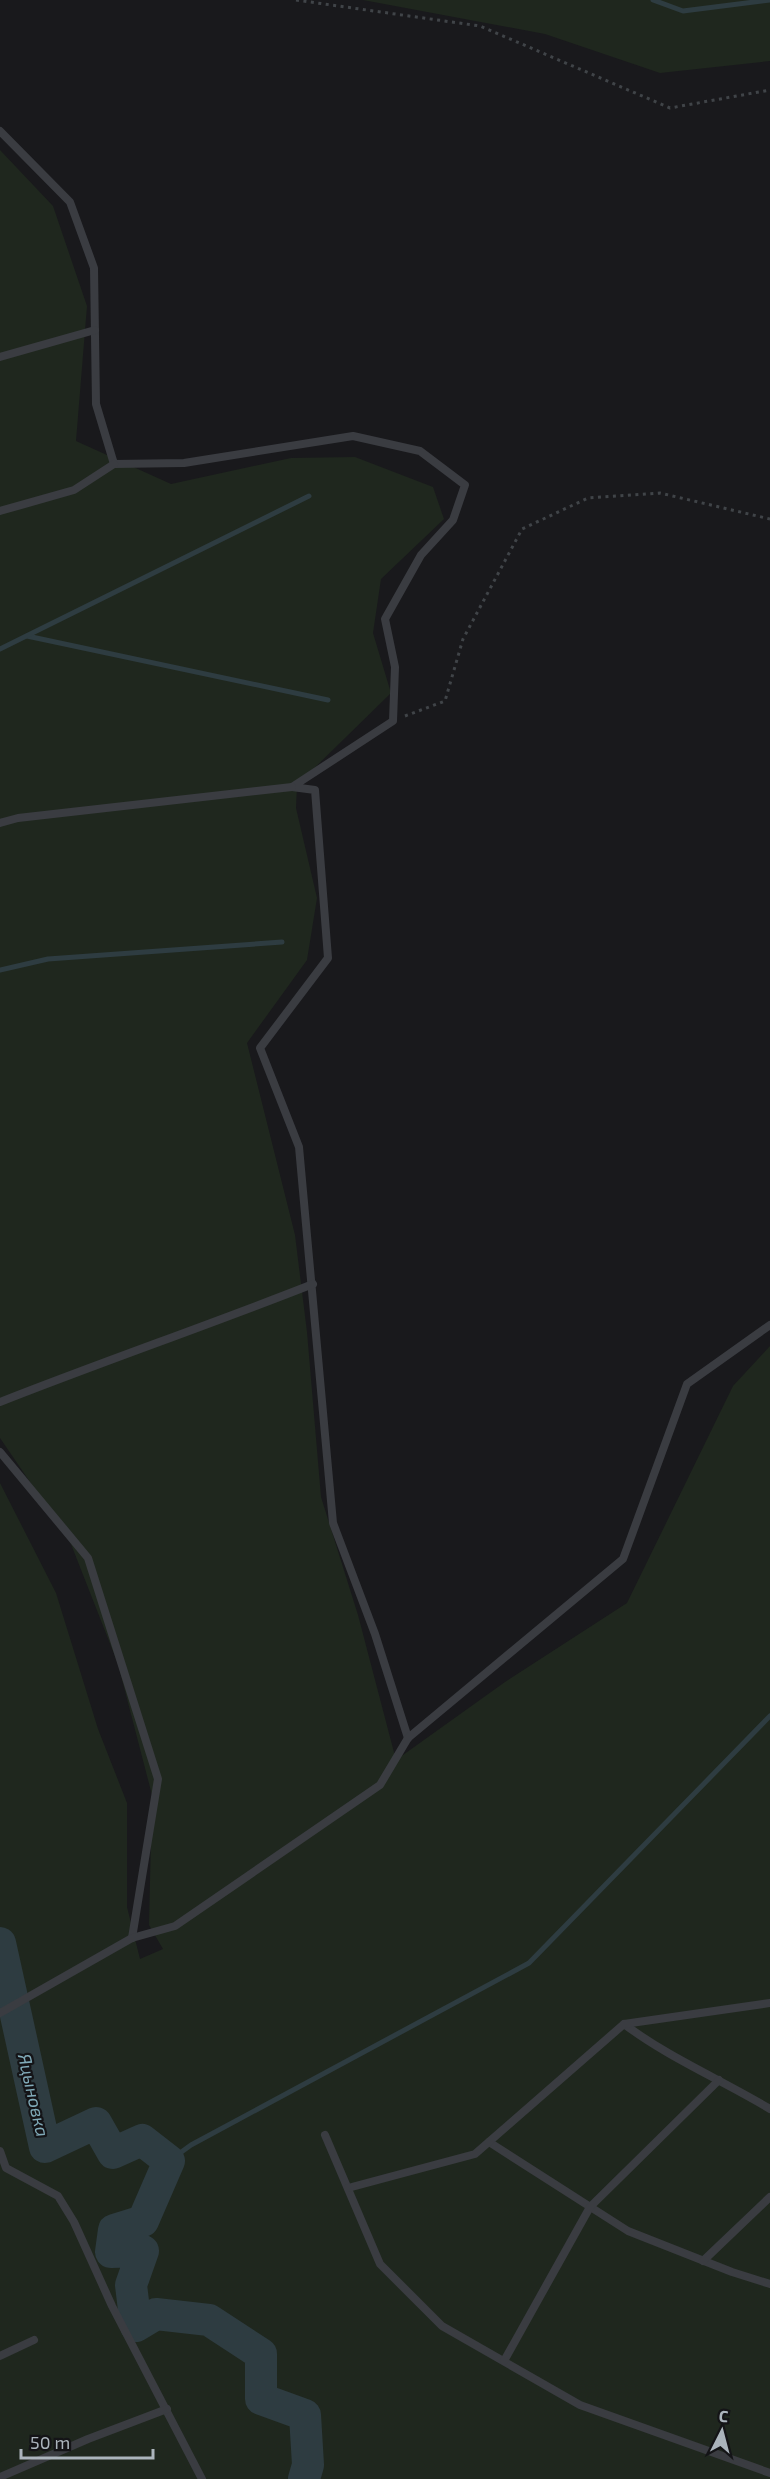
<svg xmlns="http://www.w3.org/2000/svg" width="770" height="2479" viewBox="0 0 770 2479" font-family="'Exo 2',sans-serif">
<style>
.green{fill:#1f271e}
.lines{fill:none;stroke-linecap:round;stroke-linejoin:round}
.stream{stroke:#2e3c41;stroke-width:5}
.river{stroke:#2e3c41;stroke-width:32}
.path{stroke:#404448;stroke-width:3;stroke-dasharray:3 4.5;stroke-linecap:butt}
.lane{stroke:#3a3c41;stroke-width:8}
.labels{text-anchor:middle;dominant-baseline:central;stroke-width:4.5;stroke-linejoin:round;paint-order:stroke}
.water-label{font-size:18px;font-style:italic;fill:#80aab8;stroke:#141417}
</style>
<rect width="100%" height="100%" fill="#19191c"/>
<!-- green -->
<g class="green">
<polygon points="363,0 770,0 770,61 660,73 545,34"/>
<polygon points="0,150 53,206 87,306 76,441 171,484 291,458 355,457 433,487 444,519 381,579 373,633 391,693 297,785 296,808 317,898 307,960 247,1043 295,1235 307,1332 321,1497 358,1615 396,1760 505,1682 627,1603 733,1386 770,1346 770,2479 0,2479 0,1483 56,1593 98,1729 127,1803 127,1907 140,1959 163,1949 149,1925 152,1795 118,1664 69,1539 0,1438"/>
</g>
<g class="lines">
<!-- stream -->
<g class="stream">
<polyline points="653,0 683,11 770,0"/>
<polyline points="27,636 328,700"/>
<polyline points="0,649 309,496"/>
<polyline points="0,970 48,959 282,942"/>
<polyline points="0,1974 7,1973"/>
<polyline points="169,2161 191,2145 529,1963 770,1716"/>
</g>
<!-- river -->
<polyline class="river" points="0,1943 45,2147 96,2123 113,2153 142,2140 169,2161 143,2221 114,2230 111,2252 143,2251 131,2285 136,2326 156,2314 209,2320 261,2354 261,2399 305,2415 308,2465 304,2479"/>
<!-- path -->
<g class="path">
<polyline points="296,0 480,26 670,108 770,90"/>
<polyline points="405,716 445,701 463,639 522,529 588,498 660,493 770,519"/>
</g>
<!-- lane -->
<g class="lane">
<polyline points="0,131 70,202 94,268 96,404 114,464 184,463 353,436 420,451 465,485 453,520 421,555 385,619 395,667 393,721 292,787 315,790 328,958 260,1048 299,1147 333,1523 375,1634 408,1738"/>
<polyline points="0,357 95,330"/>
<polyline points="0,511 74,490 114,464"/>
<polyline points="0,823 18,818 292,787"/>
<path d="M0 1402C104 1361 209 1325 313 1284"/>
<polyline points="0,1452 88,1558 158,1779 132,1938"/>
<polyline points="0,2013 132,1938 175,1926 380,1785 408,1738 623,1559 687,1384 770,1325"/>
<path d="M624 2024C669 2058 722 2080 770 2109"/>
<polyline points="325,2135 380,2264 442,2326 580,2405 770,2473"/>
<polyline points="489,2142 628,2231 732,2272 770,2284"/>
<polyline points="0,2151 6,2168 58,2196 74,2222 112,2306 202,2479"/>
<polyline points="348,2188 475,2154 624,2024 770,2003"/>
<polyline points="703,2261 770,2197"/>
<polyline points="0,2356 34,2340"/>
<polyline points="504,2361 590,2207 719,2080"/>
<polyline points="0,2477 88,2439 167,2409"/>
</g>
</g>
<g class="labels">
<!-- water labels -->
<g class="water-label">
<text transform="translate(34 2095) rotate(77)">Яцыновка</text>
</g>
</g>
<!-- north arrow -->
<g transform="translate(722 2431) rotate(6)" stroke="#141417" stroke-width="4.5" paint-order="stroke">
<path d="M0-4.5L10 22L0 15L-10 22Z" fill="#abb4bc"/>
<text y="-9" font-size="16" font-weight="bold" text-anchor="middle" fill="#abb4bc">С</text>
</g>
<!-- scale -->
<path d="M21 2449v9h132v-9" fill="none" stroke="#abb4bc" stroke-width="3"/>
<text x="30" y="2449" font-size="18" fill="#abb4bc" stroke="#141417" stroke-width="4.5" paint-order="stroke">50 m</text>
</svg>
